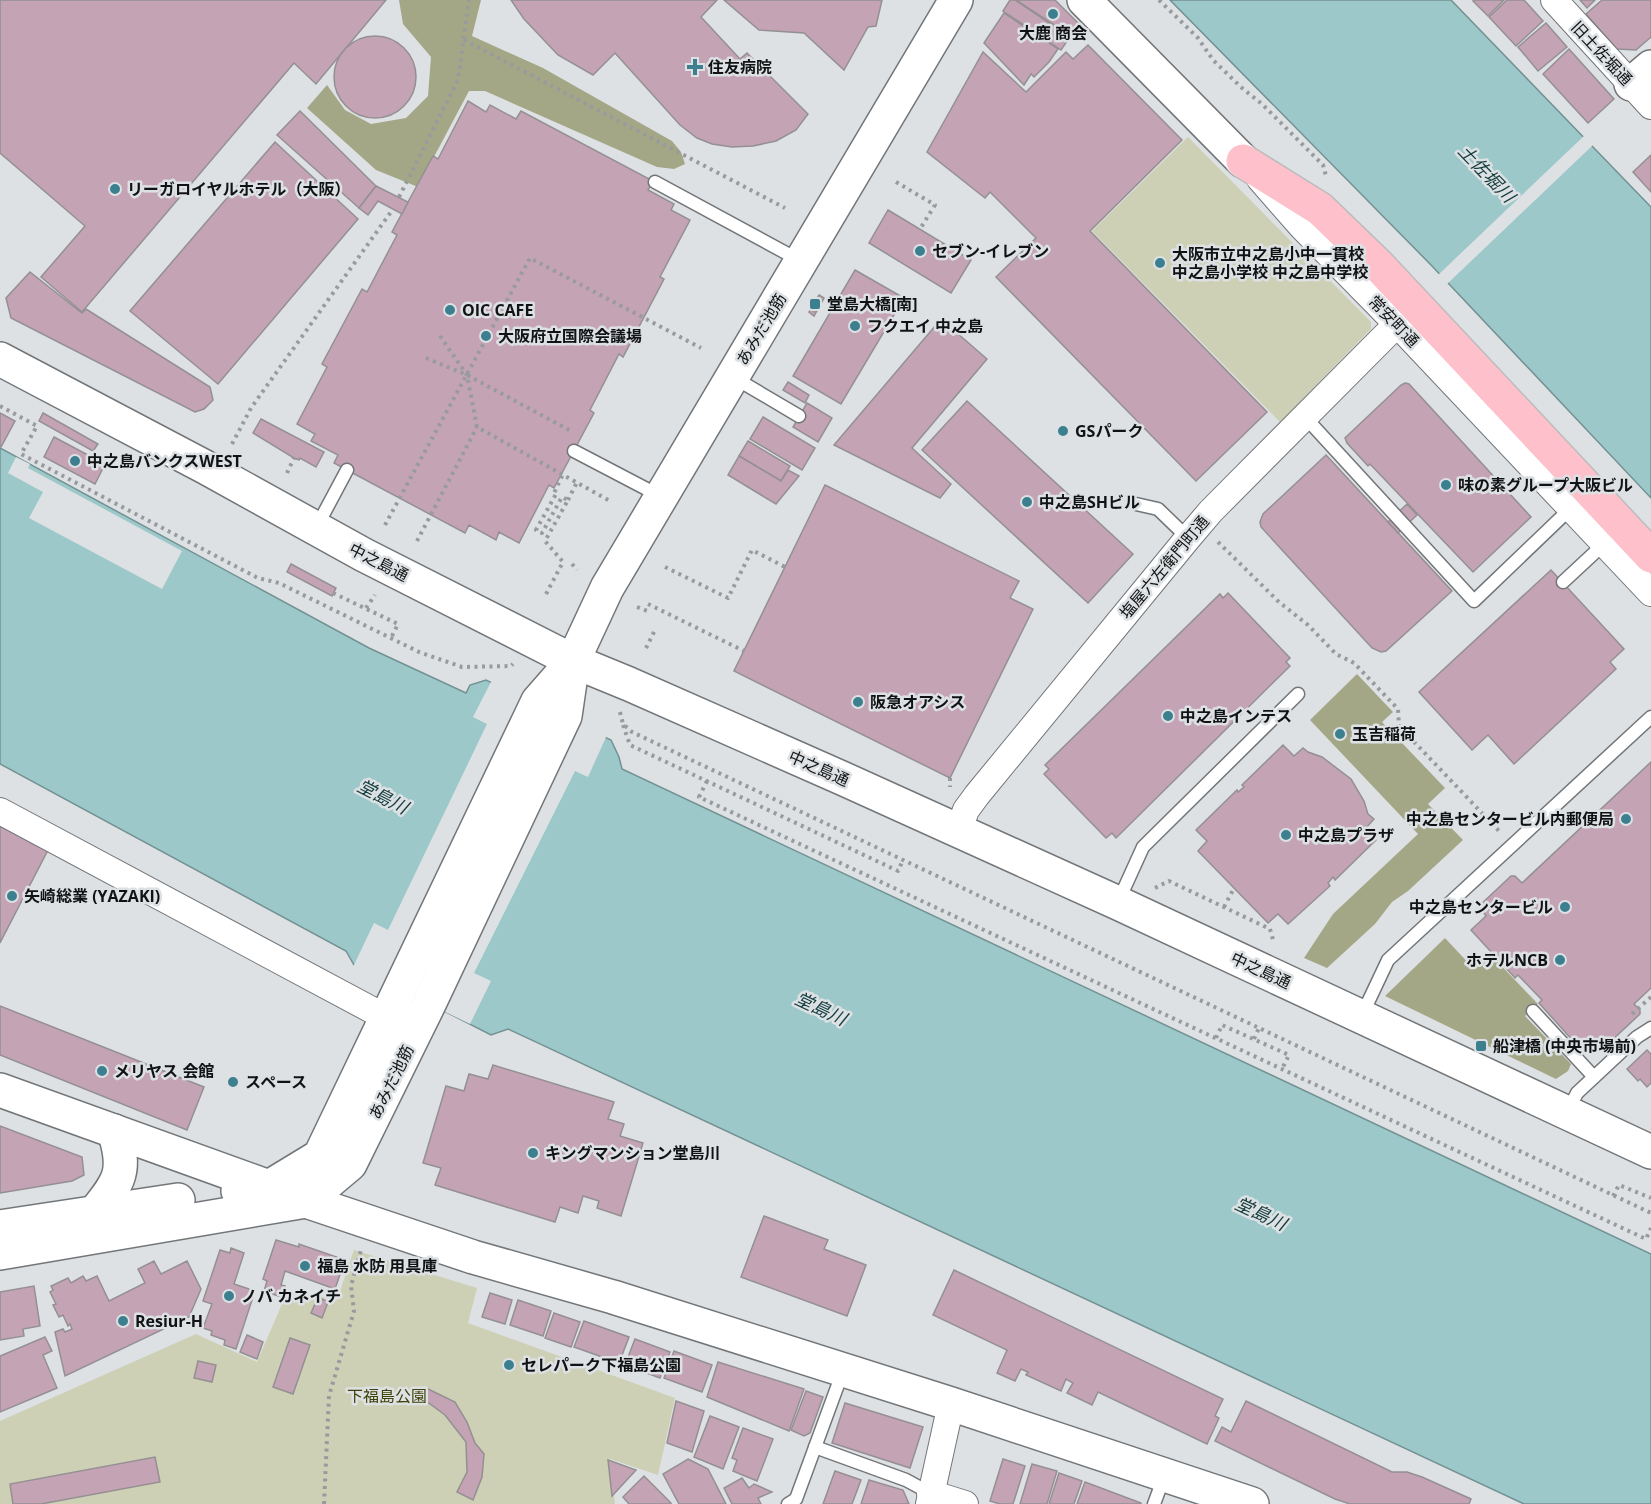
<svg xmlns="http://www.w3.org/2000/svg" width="1651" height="1504" viewBox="0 0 1651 1504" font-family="'Open Sans','Noto Sans JP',sans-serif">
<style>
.green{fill:#cdd0b5}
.forest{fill:#a4a786}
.water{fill:#9dc8c9;stroke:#739192;stroke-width:1.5}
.pier{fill:#dde1e4}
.building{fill:#c4a3b5;stroke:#949092;stroke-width:1.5}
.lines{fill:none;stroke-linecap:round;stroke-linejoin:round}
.lane-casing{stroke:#737679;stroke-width:15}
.street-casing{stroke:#737679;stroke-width:28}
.secondary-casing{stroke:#737679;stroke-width:36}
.highway-casing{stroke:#bcbdbd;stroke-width:36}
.path{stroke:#989b9d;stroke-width:4;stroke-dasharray:3 4.5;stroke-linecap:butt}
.lane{stroke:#fff;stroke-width:12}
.street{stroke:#fff;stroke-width:26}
.secondary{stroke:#fff;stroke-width:33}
.highway{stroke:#fec0cb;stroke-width:33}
.poi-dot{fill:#3c808f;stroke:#dde1e4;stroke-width:2}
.labels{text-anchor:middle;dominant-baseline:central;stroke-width:5;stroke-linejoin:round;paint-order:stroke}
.poi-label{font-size:16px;font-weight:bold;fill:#111213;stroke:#dde1e4;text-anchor:start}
.street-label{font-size:16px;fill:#111213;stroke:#dde1e4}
.park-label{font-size:16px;fill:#3f4106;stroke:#dde1e4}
.water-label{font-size:18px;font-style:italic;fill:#133d3e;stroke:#dde1e4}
</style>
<rect width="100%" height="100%" fill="#dde1e4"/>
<!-- green -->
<g class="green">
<polygon points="1188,137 1371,322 1371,329 1280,422 1092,231"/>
<polygon points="354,1250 477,1288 468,1323 675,1398 658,1475 610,1459 615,1504 0,1504 0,1421 196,1334 257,1362 288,1290 337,1300"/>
</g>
<!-- forest -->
<g class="forest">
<polygon points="399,0 481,0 472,36 543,68 672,141 681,152 685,164 674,169 657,167 485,91 469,91 418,187 376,170 307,108 327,85 345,110 371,124 406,118 428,96 431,57 403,24"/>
<polygon points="1357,674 1393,712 1382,722 1445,788 1428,804 1463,840 1408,891 1392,902 1375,924 1327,968 1304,958 1333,914 1418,834 1310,720"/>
<polygon points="1445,938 1474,969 1490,954 1538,1004 1525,1016 1571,1064 1568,1071 1556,1079 1385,996"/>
</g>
<!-- water -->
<g class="water">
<polygon points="1170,0 1451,0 1651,207 1651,498 1432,266"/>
<polygon points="0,448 369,648 466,693 470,685 486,680 611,740 619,757 622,769 1651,1254 1651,1504 1524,1504 508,1029 491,1035 354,965 346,951 0,764"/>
</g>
<!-- pier -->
<g class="pier">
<polygon points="1585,135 1594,144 1446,285 1437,276"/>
<polygon points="16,457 30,464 28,468 182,551 162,589 29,518 43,492 8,473"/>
<polygon points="492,680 607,735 588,777 575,771 474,973 491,981 470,1024 353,967 374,923 388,930 487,724 473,717"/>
</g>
<!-- building -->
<g class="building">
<polygon points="0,0 386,0 316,84 294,63 82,312 41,277 85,226 0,153"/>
<polygon points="511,0 717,0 701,17 740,59 747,53 808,114 796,130 776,141 753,146 732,147 712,144 697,138 680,125 615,53 593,75 558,55 524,19"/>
<polygon points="724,0 882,0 876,26 868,27 844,70 804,33 759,30"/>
<polygon points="1010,0 1015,0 1070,37 1061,50 1003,11"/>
<polygon points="1016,0 1055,0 1083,28 1074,38"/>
<polygon points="1475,0 1504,0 1488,16 1473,1"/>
<polygon points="1507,0 1524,0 1543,21 1516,46 1489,17"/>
<polygon points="1580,0 1595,0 1587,8"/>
<polygon points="1602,0 1651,0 1651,37 1636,50 1617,49 1586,14"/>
<polygon points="1004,13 1058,49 1049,62 1034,77 1031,74 1024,85 984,43"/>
<polygon points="1546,23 1567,47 1538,71 1518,47"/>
<circle cx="375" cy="77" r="41"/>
<polygon points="1088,45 1182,140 1090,231 1267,412 1196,481 996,277 1036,238 990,192 985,198 927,152 983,52 1026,92 1066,52 1073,59"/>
<polygon points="1569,49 1614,99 1588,123 1543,74"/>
<polygon points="468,101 486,112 490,105 516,119 521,111 653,181 648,190 674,204 671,210 690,220 660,277 664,279 623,357 619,354 590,410 594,413 554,488 549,485 519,543 499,532 496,540 469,525 465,533 347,470 334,463 338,455 311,441 315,434 297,424 327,367 322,364 362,289 367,292 397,235 392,232 408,202 433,156 438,159"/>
<polygon points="300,111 376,186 359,208 277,135"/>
<polygon points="275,142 358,219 218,384 130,311"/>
<polygon points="1651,155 1651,192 1633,172"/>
<polygon points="376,186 408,202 402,214 378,201 368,215 359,208"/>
<polygon points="888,210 971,260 951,293 869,243"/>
<polygon points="855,270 904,298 841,404 793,376"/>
<polygon points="30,272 82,313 86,309 210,387 213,400 204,409 195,412 11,318 6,298"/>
<polygon points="819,295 824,298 814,316 809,312"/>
<polygon points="941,319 987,359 912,448 951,484 940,498 834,445"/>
<polygon points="788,382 809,395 805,403 783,390"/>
<polygon points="1405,383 1409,384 1531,517 1473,572 1370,464 1368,466 1347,443 1345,438 1401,385"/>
<polygon points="967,401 1133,554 1088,603 922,450"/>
<polygon points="807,403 832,418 818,442 793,427"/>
<polygon points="0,413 15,421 1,447 0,446"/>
<polygon points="43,413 98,444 93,451 39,421"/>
<polygon points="763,417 815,448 802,470 750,439"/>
<polygon points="261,419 324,452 316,467 300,458 299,460 294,458 253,433"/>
<polygon points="54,437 105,464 95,484 44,457"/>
<polygon points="748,441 790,466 781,481 739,456"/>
<polygon points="1326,455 1452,591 1386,651 1381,652 1372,648 1261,527 1260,522 1263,514"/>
<polygon points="739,456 781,481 788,470 799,476 776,504 728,475"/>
<polygon points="825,485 1019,581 1010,598 1033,609 950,778 734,671"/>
<polygon points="1407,504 1417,515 1398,533 1388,522"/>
<polygon points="291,564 336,588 332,596 287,572"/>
<polygon points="1551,570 1624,649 1610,662 1616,669 1514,764 1488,735 1472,750 1419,692"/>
<polygon points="1228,593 1290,658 1286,662 1290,666 1116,838 1112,833 1106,838 1044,774 1049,769 1045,765 1220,594 1223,598"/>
<polygon points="1283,745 1294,756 1303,748 1308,752 1322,757 1351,779 1364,801 1368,814 1374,819 1365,829 1376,840 1335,880 1333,877 1328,883 1330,886 1288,924 1278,914 1268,923 1198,851 1207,841 1196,830 1237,790 1238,792 1244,787 1242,785"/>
<polygon points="1651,762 1651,988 1634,1004 1640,1010 1640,1014 1608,1044 1605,1044 1599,1037 1583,1052 1539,1003 1542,1000 1518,975 1515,978 1471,930 1486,916 1479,906 1511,876 1515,876 1522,883"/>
<polygon points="0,824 48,850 0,943"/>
<polygon points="0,1006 204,1087 187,1130 0,1055"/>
<polygon points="1647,1050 1651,1054 1651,1083 1647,1087 1640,1079 1638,1081 1627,1069"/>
<polygon points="493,1065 614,1102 608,1119 624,1124 620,1136 643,1143 621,1216 597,1208 599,1201 583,1196 578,1213 560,1207 555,1222 435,1185 441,1168 423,1163 446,1086 464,1091 469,1074 488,1079"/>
<polygon points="0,1126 82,1157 84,1175 72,1181 0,1193"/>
<polygon points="764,1216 828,1240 824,1249 866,1265 847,1316 741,1277"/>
<polygon points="276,1240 299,1247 299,1244 345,1260 335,1289 285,1271 281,1285 285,1286 281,1297 264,1291 267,1281 263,1279"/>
<polygon points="231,1248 244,1253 234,1284 255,1291 236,1349 224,1345 225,1340 211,1335 212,1331 203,1328 212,1304 203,1301 220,1250 230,1253"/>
<polygon points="154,1261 161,1274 187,1261 201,1289 189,1317 65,1376 55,1332 63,1329 65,1332 72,1329 70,1324 68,1326 63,1315 59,1317 53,1305 56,1304 50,1292 53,1290 51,1286 68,1278 71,1283 83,1276 86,1281 97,1276 109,1301 145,1283 138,1269"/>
<polygon points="954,1270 1223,1399 1215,1416 1219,1418 1207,1444 1098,1392 1092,1405 1067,1393 1073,1383 1066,1379 1061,1391 1026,1375 1028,1372 1021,1369 1015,1381 997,1373 1007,1350 933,1315"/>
<polygon points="34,1286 40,1326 23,1329 24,1336 0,1340 0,1292"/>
<polygon points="490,1293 512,1300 505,1324 482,1317"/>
<polygon points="318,1297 328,1302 322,1318 311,1313"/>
<polygon points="518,1300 551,1311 543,1336 510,1325"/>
<polygon points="554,1313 580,1322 571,1347 545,1338"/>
<polygon points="584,1321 629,1337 619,1363 574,1347"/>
<polygon points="247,1335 263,1342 257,1359 240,1352"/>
<polygon points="45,1337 52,1351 43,1355 57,1388 0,1412 0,1356"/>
<polygon points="290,1338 310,1345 293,1394 273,1387"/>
<polygon points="635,1339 670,1352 660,1378 625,1365"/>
<polygon points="674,1351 712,1365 702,1392 664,1378"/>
<polygon points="198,1361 216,1365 212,1382 194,1378"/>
<polygon points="718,1362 804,1389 789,1431 707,1397"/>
<polygon points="426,1388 455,1402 467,1422 475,1443 484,1454 482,1477 473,1500 457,1492 467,1472 466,1442 445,1415 422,1398"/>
<polygon points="806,1391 823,1397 810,1433 804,1436 791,1430"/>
<polygon points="676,1401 704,1411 692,1452 667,1443"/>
<polygon points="1246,1401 1392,1472 1407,1472 1422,1477 1471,1499 1469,1504 1350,1504 1335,1499 1215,1441 1222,1427 1231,1432"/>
<polygon points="845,1403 923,1427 910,1468 832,1443"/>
<polygon points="710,1416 739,1427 723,1469 694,1457"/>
<polygon points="743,1428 773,1439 757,1481 733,1471 737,1460 732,1458"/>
<polygon points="155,1457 160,1482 41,1504 13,1504 10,1484"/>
<polygon points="688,1459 708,1469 726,1504 679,1504 663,1474"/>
<polygon points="1003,1459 1025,1466 1013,1504 1000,1504 990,1501"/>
<polygon points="608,1460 636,1470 612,1496"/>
<polygon points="1032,1464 1057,1471 1047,1504 1020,1504"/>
<polygon points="835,1471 861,1480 852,1504 823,1504"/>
<polygon points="1059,1473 1082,1481 1074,1504 1049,1504"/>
<polygon points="644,1476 671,1503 671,1504 629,1504 623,1497"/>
<polygon points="742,1478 749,1488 754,1484 772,1492 758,1498 761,1504 732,1504 724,1488"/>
<polygon points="869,1480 903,1490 909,1504 861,1504"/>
<polygon points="1085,1482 1141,1503 1141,1504 1077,1504"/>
</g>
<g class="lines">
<!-- lane casing -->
<g class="lane-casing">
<g id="lane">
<polyline points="655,182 799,260"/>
<polyline points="733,377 799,416"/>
<polyline points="1305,417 1474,601 1571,508"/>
<polyline points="574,451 660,496"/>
<polyline points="1136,504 1158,509 1188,538"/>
<polyline points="316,528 347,470"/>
<polyline points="1563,582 1605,543"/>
<polyline points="1118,902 1143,847 1298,694"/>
<polyline points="1533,1011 1594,1077"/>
<polyline points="1362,1015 1388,960 1651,717"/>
<polyline points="1568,1111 1577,1093 1637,1037 1651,1028"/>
<polyline points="815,1447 906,1480 930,1493"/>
<polyline points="788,1504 796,1499 843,1371"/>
<polyline points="1154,1504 1164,1477"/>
</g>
</g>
<!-- street casing -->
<g class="street-casing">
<g id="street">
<polyline points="1554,0 1651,106"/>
<polyline points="1260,179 1302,227 1397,324 1651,593"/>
<polyline points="0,811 385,1017"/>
<polyline points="958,832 966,810 977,795 1188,538 1211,511 1397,324"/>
<polyline points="930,1493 965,1504"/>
<polyline points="929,1504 951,1404"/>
</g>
</g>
<!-- secondary casing -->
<g class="secondary-casing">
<g id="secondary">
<polyline points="1084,0 1243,161"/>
<polyline points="1631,84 1651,67"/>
<polyline points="0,359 205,467 364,555 573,661 629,684 844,779 1118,903 1651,1152"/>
<polyline points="0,1090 269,1187"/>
<polyline points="269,1187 320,1156 538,701 573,661 607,588 956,0"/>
<polyline points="238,1191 263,1193 306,1201 473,1257 613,1297 951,1404 1252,1504"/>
<path d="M95 1212C120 1181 127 1171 114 1131"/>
<polyline points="0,1227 178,1200"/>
<polyline points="0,1253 306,1201 350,1164 429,1004 565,716 573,661"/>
</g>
</g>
<!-- highway casing -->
<g class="highway-casing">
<polyline id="highway" points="1243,161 1320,209 1378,265 1651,556"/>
</g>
<!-- path -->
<g class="path">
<polyline points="1159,0 1198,38 1213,60 1242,88 1262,104 1323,165 1326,176"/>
<polyline points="464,40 785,208"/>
<polyline points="896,182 935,205 920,229"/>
<polyline points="399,197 458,80 469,0"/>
<polyline points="813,310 818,312"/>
<polyline points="440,336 467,375 477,427 610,501"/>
<polyline points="426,358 467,375 571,431"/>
<polyline points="0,406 37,426 21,454 258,578 279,583 419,652 462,667 511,666 513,664"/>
<polyline points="232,444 251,408 393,209"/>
<polyline points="287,473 294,458"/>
<polyline points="568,500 577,482"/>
<polyline points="385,525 530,258 701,348"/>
<polyline points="417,541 477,427"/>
<polyline points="1218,542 1279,602 1308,625 1336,654 1354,663 1398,709 1399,726"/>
<polyline points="572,564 577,570"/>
<polyline points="665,567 728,598 752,550 785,567"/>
<polyline points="333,593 398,624 391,638"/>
<polyline points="546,594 563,562 545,541 568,500 562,497 542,533 536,530 556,494 554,493 563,474"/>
<polyline points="648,604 744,651"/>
<polyline points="637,607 650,612"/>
<polyline points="366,608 375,595"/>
<polyline points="646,648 655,630"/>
<polyline points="620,712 623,724 632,732 1651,1213"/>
<polyline points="623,725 630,745 898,871 903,860"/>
<polyline points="1346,733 1399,726 1499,831"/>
<polyline points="950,778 950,787"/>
<polyline points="707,781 699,797 1646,1239 1651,1228"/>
<polyline points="1155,888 1169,881 1270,929 1274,943"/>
<polyline points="1224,907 1234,888"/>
<polyline points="1632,1014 1651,997"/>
<polyline points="1216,1038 1222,1025 1289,1055 1282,1069"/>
<polyline points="1254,1039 1259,1028"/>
<polyline points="1613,1196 1619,1185 1651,1198"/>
<polyline points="324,1504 329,1396 354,1311 351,1286 361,1250"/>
</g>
<!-- lane -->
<use href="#lane" class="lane"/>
<!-- street -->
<use href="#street" class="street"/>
<!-- secondary -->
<use href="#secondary" class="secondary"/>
<!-- highway -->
<use href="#highway" class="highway"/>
</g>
<!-- markers -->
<g class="poi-dot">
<circle cx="1053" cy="14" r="6"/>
<path d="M692 58h6v6h6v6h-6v6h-6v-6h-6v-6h6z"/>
<circle cx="115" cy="189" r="6"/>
<circle cx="920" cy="251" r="6"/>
<circle cx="1160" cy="263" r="6"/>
<rect x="809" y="298" width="12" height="12" rx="3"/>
<circle cx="450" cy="310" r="6"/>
<circle cx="855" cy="326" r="6"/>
<circle cx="486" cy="336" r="6"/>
<circle cx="1063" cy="431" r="6"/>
<circle cx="75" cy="461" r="6"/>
<circle cx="1446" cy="485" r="6"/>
<circle cx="1027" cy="502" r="6"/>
<circle cx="858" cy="702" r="6"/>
<circle cx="1168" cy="716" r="6"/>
<circle cx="1340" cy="734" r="6"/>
<circle cx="1626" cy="819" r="6"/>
<circle cx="1286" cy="835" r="6"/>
<circle cx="12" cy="896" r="6"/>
<circle cx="1565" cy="907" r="6"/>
<circle cx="1560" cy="960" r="6"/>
<rect x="1475" y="1040" width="12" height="12" rx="3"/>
<circle cx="102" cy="1071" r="6"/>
<circle cx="233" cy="1082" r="6"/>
<circle cx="533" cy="1153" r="6"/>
<circle cx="305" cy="1266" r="6"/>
<circle cx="229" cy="1296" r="6"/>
<circle cx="123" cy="1321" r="6"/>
<circle cx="509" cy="1365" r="6"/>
</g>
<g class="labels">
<!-- poi labels -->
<g class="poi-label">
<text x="1053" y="33" text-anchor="middle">大鹿 商会</text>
<text x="708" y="67">住友病院</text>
<text x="127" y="189">リーガロイヤルホテル（大阪）</text>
<text x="932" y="251">セブン-イレブン</text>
<text x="1172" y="254">大阪市立中之島小中一貫校<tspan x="1172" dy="18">中之島小学校 中之島中学校</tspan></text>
<text x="827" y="304">堂島大橋[南]</text>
<text x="462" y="310">OIC CAFE</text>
<text x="867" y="326">フクエイ 中之島</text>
<text x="498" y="336">大阪府立国際会議場</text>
<text x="1075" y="431">GSパーク</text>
<text x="87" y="461">中之島バンクスWEST</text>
<text x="1458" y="485">味の素グループ大阪ビル</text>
<text x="1039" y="502">中之島SHビル</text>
<text x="870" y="702">阪急オアシス</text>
<text x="1180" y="716">中之島インテス</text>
<text x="1352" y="734">玉吉稲荷</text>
<text x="1614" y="819" text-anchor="end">中之島センタービル内郵便局</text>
<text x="1298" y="835">中之島プラザ</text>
<text x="24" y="896">矢崎総業 (YAZAKI)</text>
<text x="1553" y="907" text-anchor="end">中之島センタービル</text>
<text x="1548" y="960" text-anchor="end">ホテルNCB</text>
<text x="1493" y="1046">船津橋 (中央市場前)</text>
<text x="114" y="1071">メリヤス 会館</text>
<text x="245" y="1082">スペース</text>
<text x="545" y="1153">キングマンション堂島川</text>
<text x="317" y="1266">福島 水防 用具庫</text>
<text x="241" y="1296">ノバ カネイチ</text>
<text x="135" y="1321">Resiur-H</text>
<text x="521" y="1365">セレパーク下福島公園</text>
</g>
<!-- street labels -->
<g class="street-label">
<text transform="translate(1602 53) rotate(47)">旧土佐堀通</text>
<text transform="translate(1394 321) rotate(46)">常安町通</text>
<text transform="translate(761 329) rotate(-59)">あみだ池筋</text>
<text transform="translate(379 562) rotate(27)">中之島通</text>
<text transform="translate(1164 567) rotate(-50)">塩屋六左衛門町通</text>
<text transform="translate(819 768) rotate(24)">中之島通</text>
<text transform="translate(1261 970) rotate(25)">中之島通</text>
<text transform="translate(391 1082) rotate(-64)">あみだ池筋</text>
</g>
<!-- park labels -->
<g class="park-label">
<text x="387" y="1396">下福島公園</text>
</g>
<!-- water labels -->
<g class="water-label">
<text transform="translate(1487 173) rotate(46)">土佐堀川</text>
<text transform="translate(383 796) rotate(27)">堂島川</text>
<text transform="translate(821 1008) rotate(25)">堂島川</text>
<text transform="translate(1261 1213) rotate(25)">堂島川</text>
</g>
</g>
</svg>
